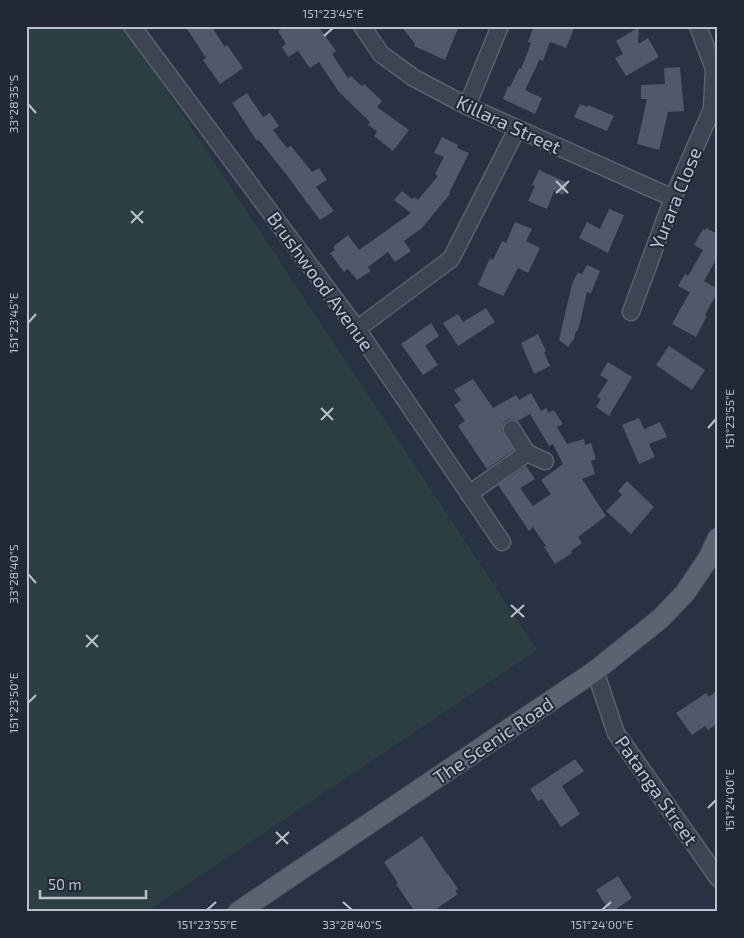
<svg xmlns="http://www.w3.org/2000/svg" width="744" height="938" viewBox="0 0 744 938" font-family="'Exo 2',sans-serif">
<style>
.green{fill:#2b3f43}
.building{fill:#4f596b}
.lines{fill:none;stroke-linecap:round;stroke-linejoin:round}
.minor-casing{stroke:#5b626f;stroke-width:19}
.major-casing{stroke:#464d5b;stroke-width:22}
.minor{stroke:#3d4452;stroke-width:16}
.major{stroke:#5b6371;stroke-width:20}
.ticks{fill:none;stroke:#bac0cc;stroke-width:2}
.labels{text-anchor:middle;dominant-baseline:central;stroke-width:4;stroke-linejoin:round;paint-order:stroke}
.street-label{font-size:19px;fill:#bac0cc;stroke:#212937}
.neatline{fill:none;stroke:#bac0cc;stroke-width:2}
.ticks-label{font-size:12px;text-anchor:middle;fill:#bac0cc}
</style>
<rect width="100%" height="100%" fill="#293242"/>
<!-- green -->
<polygon class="green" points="26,26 124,26 537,650 146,912 26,912"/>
<!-- building -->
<g class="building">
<polygon points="185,26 211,26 225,47 227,45 243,68 220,84 203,60 206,58"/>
<polygon points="286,26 318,26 336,51 332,54 348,78 351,76 362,86 364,84 382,101 377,107 409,130 393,151 374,136 377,131 368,125 370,122 339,92 319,62 310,68 298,51 288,57 282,47 286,44 278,31"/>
<polygon points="401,26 459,26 445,60 414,46 415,44"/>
<polygon points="534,26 575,26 566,48 550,42 543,61 540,59 525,90 542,98 535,114 503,99 508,86 510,87 519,68 521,69 531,43 528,42"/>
<polygon points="639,27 638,44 648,38 659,57 626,76 615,58 623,54 616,41"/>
<polygon points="680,67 684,111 668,112 659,150 637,144 647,99 641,99 641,85 665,84 664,68"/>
<polygon points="247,93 263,117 270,113 279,126 273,130 287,148 291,146 312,172 319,168 327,180 316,187 334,211 320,220 285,173 259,140 257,141 232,103"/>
<polygon points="580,104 587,107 588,105 614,116 607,131 574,117"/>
<polygon points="442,137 458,145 457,148 469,153 449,193 450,194 422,228 404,241 411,251 395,262 388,252 368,267 371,271 357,280 348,269 344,272 330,253 335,250 333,247 348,235 359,250 411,213 394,200 402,191 412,199 415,197 418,200 438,176 435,174 444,157 434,153"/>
<polygon points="539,170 568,183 563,195 554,191 547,209 528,201 535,186 532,185"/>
<polygon points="609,209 624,215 608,253 579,238 587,222 600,229"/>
<polygon points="515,222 532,229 526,241 540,248 528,273 518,268 503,296 478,285 490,258 493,260 502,241 506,243"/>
<polygon points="706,228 718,234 718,256 704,281 718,289 718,291 705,315 707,316 696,337 672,324 690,292 678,286 685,274 688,276 703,250 694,245 703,229 705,230"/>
<polygon points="587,265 600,271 591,293 587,292 578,331 576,331 574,339 568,347 559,340 572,284 578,272 582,274"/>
<polygon points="486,308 495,322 458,346 443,323 458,314 463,322"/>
<polygon points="431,323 439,336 425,346 438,365 423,375 401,344"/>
<polygon points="538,334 546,351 544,352 550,366 534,374 521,343"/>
<polygon points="669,346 705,370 692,390 656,365"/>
<polygon points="608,362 632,377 609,416 596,407 601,399 597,397 608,380 600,375"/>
<polygon points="473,379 493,408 516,395 519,400 531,393 541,411 546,408 549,413 554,410 563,424 557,427 567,444 584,439 585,445 591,443 596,459 591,461 595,474 582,479 606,516 578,537 582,543 571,551 572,553 555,564 544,547 546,546 533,527 529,531 498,485 526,466 535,479 520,488 533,506 551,494 541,480 563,464 553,444 549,446 530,414 518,421 511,419 507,420 503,424 502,430 514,450 487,469 458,426 465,421 454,405 461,400 454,390"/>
<polygon points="639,418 644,429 660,422 667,437 649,444 655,457 639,464 622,425"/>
<polygon points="627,481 654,507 631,534 606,511 622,495 618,491"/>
<polygon points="718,690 718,723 708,730 705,726 692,735 676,713 706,693 709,697"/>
<polygon points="575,759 584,771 562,786 580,814 561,827 542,799 538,801 530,789"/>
<polygon points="422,836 447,874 448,874 458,889 455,891 458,894 432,912 415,912 396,884 398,883 384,862"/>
<polygon points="618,876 632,898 612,912 610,912 596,890"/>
</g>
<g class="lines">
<!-- minor casing -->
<g class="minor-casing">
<g id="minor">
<polyline points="132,26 357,329 502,542"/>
<polyline points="362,26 381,54 414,78 467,106 673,198"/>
<polyline points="467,106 500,26"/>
<polyline points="631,312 673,198 712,109 714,69 698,26"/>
<polyline points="357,329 451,259 517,129"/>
<polyline points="527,453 545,461"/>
<polyline points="469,494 527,453 512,429"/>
<polyline points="595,671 616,733 718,878"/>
</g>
</g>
<!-- major casing -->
<g class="major-casing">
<polyline id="major" points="238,912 595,671 660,619 685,593 708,559 718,538"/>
</g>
<!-- minor -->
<use href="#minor" class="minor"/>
<!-- major -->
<use href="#major" class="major"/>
</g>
<!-- ticks -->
<path class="ticks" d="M324 36 333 28M28 104 36 113M556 181 568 193M556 193 569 181M131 211 143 223M131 223 143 211M28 323 36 314M321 408 333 420M321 420 333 408M708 428 716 419M28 574 36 583M511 605 524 617M511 617 524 605M86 635 98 647M86 647 98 635M28 703 36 695M708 808 716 800M276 832 288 844M276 844 289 832M343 902 352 910M207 910 216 902M602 910 611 902"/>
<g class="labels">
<!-- street labels -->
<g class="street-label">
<text transform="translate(509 124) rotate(25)">Killara Street</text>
<text transform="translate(675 198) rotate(-68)">Yurara Close</text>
<text transform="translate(321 281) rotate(54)">Brushwood Avenue</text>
<text transform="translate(493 740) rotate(-34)">The Scenic Road</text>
<text transform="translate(657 790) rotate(55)">Patanga Street</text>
</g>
</g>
<!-- border -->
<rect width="744" height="938" fill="none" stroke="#212937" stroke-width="55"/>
<!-- scale -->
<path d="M40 890v8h106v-8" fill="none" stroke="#bac0cc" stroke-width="2.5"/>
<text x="48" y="890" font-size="15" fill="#bac0cc" stroke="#212937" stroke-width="4" paint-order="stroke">50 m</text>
<rect x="28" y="28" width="688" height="882" class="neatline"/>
<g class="ticks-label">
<text x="333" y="18">151°23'45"E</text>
<text transform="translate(14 104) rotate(-90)" y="4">33°28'35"S</text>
<text transform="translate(14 323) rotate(-90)" y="4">151°23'45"E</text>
<text transform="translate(730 419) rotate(-90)" y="4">151°23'55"E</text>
<text transform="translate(14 574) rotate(-90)" y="4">33°28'40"S</text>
<text transform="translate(14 703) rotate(-90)" y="4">151°23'50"E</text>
<text transform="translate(730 800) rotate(-90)" y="4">151°24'00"E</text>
<text x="207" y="929">151°23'55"E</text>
<text x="352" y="929">33°28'40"S</text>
<text x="602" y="929">151°24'00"E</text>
</g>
</svg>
